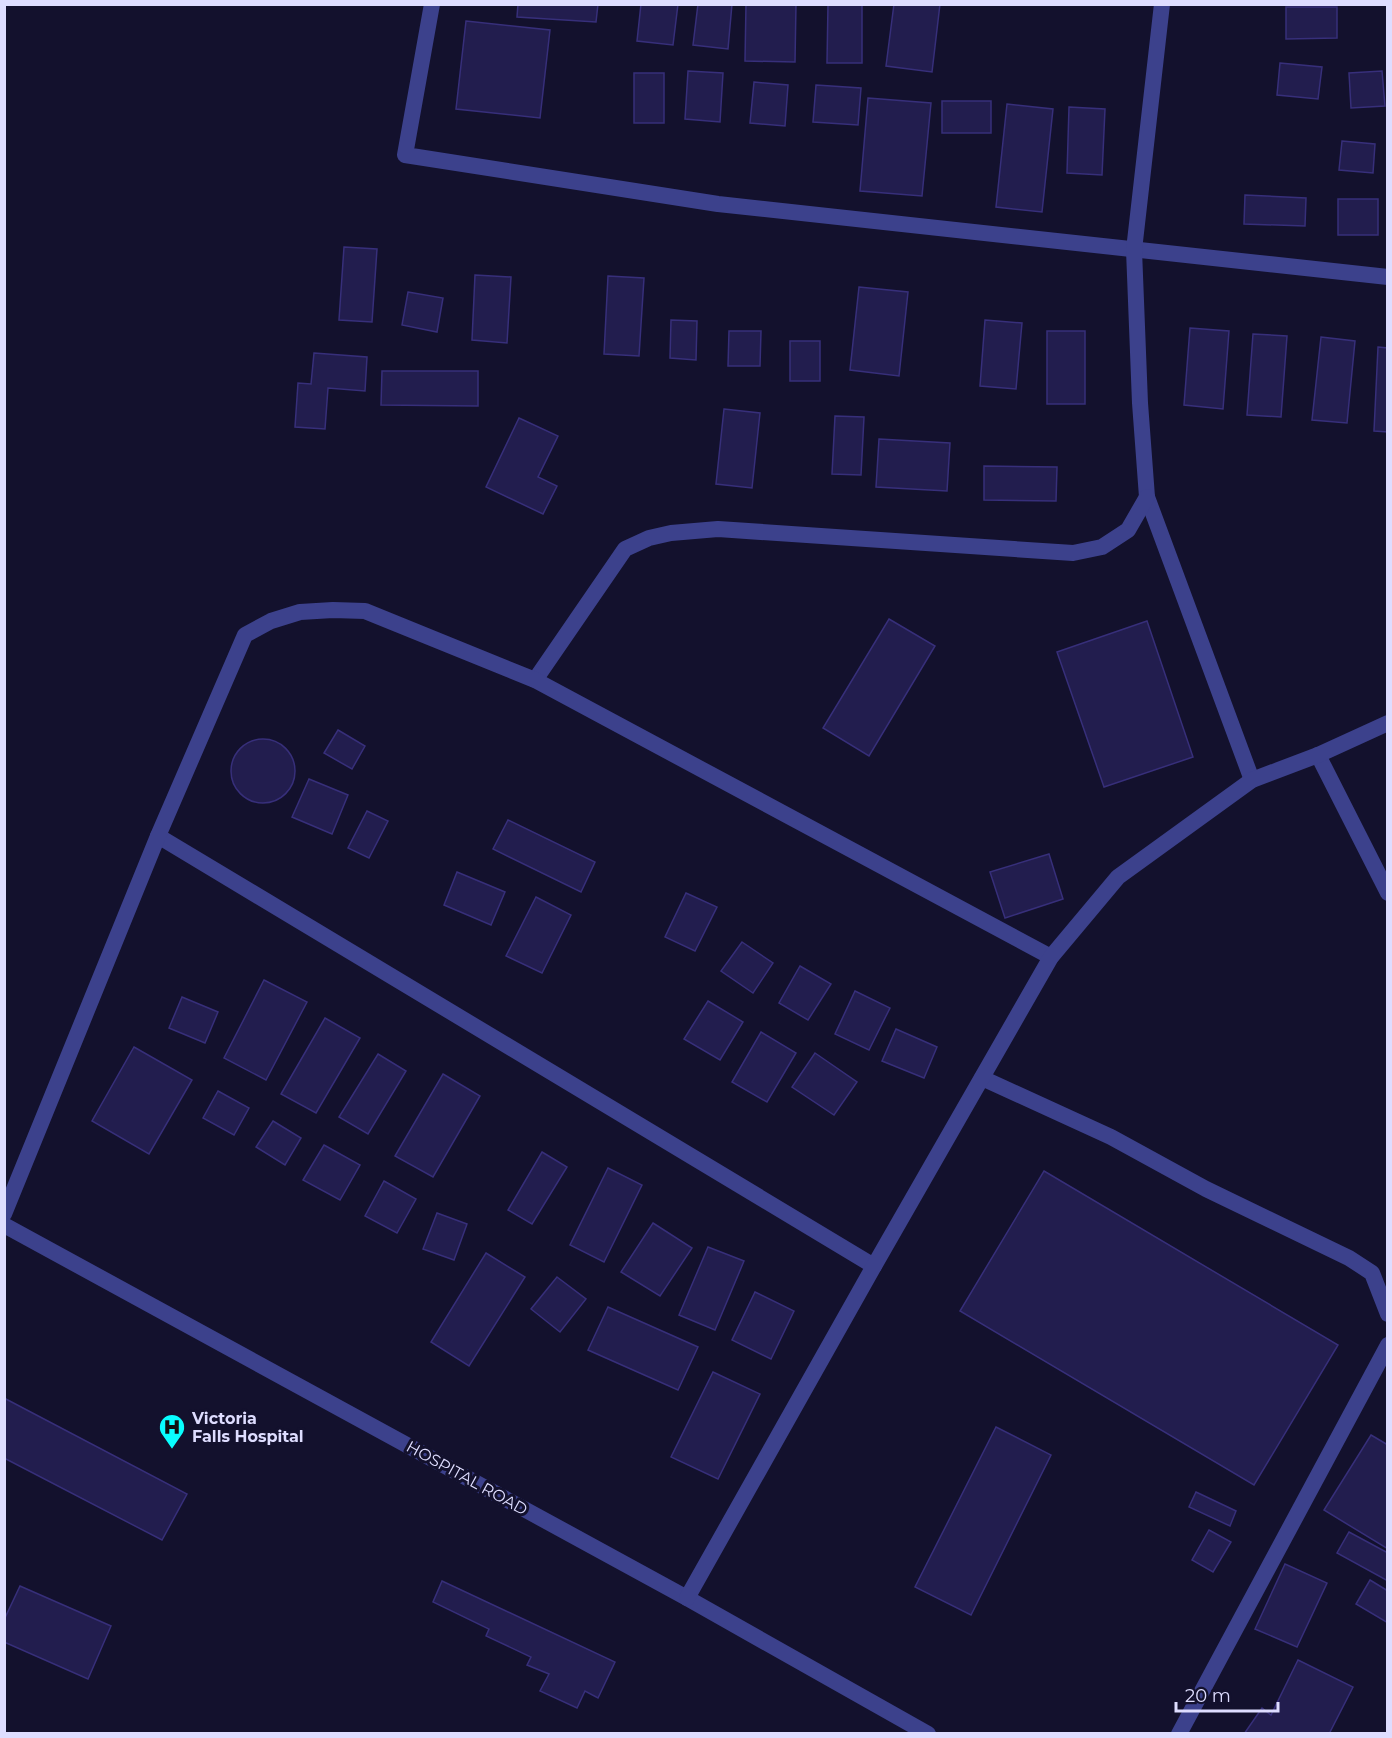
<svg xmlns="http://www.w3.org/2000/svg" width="1392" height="1738" viewBox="0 0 1392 1738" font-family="Montserrat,sans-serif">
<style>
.building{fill:#221d4e;stroke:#372f7a;stroke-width:1.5}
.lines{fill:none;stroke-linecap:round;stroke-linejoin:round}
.service{stroke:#3c418c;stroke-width:16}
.minor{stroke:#3c418c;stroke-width:16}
.labels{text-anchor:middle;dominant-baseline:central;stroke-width:6;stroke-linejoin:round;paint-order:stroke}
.poi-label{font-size:16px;font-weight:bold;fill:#deddff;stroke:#13112d;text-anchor:start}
.street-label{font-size:16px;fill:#deddff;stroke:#13112d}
</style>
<rect width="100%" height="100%" fill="#13112d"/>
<!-- building -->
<g class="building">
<polygon points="518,4 598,4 596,22 517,17"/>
<polygon points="641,4 678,4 673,45 637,41"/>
<polygon points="698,4 732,4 728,49 693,45"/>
<polygon points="746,4 796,4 795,62 745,61"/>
<polygon points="828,4 862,4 862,63 827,63"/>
<polygon points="894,4 940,4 932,72 886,66"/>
<polygon points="1286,7 1337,7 1337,38 1286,39"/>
<polygon points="466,21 550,30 540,118 456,109"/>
<polygon points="1280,63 1322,67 1318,99 1277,95"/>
<polygon points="688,71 723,73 720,122 685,119"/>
<polygon points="1382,71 1385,106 1351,108 1349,73"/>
<rect x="634" y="73" width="30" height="50"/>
<polygon points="754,82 788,85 785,126 750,123"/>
<polygon points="816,85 861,88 858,125 813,122"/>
<polygon points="868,98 931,103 922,196 860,191"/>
<rect x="942" y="101" width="49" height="32"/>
<polygon points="1007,104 1053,109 1042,212 996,207"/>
<polygon points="1069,107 1105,109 1102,175 1067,173"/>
<polygon points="1342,141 1375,144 1373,173 1339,170"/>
<polygon points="1245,195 1306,198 1305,226 1244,224"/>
<rect x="1338" y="199" width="40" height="36"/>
<polygon points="344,247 377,249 372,322 339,320"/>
<polygon points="475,275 511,277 507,343 472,340"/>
<polygon points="608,276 644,278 639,356 604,354"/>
<polygon points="859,287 908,292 899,376 850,370"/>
<polygon points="408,292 443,298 437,332 402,325"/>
<polygon points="671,320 697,321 696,360 670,358"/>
<polygon points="985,320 1022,323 1016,389 980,386"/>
<polygon points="1190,328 1229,331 1223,409 1184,405"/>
<polygon points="729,331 761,331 760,366 728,366"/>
<rect x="1047" y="331" width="38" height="73"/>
<polygon points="1253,334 1287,336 1281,417 1247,415"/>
<polygon points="1321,337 1355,341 1347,423 1312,420"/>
<rect x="790" y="341" width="30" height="40"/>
<polygon points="1378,347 1388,348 1388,432 1374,431"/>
<polygon points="314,353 367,357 365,391 328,388 325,429 295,427 298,383 311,384"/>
<polygon points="382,371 478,371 478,406 381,405"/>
<polygon points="724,409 760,413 752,488 716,484"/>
<polygon points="835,416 864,417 861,475 832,474"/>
<polygon points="519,418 558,436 538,477 557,486 543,514 486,487"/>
<polygon points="879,439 950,443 947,491 876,487"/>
<polygon points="984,466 1057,467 1056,501 984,500"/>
<polygon points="889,619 935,646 869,756 823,728"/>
<polygon points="1147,621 1193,757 1104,787 1057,652"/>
<polygon points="338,730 365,746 352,769 324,753"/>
<circle cx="263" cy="771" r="32"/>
<polygon points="309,779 348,795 332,834 292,817"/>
<polygon points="367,811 388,821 369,858 348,848"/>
<polygon points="508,820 595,862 581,892 493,849"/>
<polygon points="1049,854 1063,899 1005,918 990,872"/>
<polygon points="457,872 505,892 491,925 444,905"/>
<polygon points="686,893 717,907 695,951 665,937"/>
<polygon points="536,897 571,915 542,973 506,956"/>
<polygon points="742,942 773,963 753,993 721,971"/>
<polygon points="800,966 831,984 808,1020 779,1003"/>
<polygon points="264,980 307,1002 266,1080 224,1058"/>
<polygon points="855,991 890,1008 869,1050 835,1034"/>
<polygon points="182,997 218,1012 205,1043 169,1028"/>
<polygon points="708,1001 743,1022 720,1060 684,1039"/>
<polygon points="325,1018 360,1038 316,1113 281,1094"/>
<polygon points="896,1029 937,1047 924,1078 882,1061"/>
<polygon points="761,1032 796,1053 767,1102 732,1082"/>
<polygon points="134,1047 192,1080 149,1154 92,1121"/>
<polygon points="815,1053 857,1082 834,1115 792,1087"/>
<polygon points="378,1054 406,1071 368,1134 339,1117"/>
<polygon points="443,1074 480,1096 433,1177 395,1156"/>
<polygon points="218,1091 249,1108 234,1135 203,1118"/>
<polygon points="273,1121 301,1138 285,1165 256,1147"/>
<polygon points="324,1145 360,1165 340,1200 303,1180"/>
<polygon points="542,1152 567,1167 532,1224 508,1210"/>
<polygon points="608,1168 642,1185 604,1262 570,1245"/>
<polygon points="1044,1171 1338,1345 1254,1485 960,1311"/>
<polygon points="384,1181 416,1199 397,1233 365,1216"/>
<polygon points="437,1213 467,1224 454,1260 423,1249"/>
<polygon points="653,1223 692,1248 660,1296 621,1272"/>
<polygon points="708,1247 744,1261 715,1330 679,1315"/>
<polygon points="486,1253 525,1277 469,1366 431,1342"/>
<polygon points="557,1277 586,1299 560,1332 531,1309"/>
<polygon points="755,1292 794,1311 771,1359 732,1340"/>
<polygon points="608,1307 698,1347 678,1390 588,1350"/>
<polygon points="713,1372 760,1394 718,1479 671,1457"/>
<polygon points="4,1398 187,1494 162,1540 4,1458"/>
<polygon points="996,1427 1051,1455 971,1615 915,1587"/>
<polygon points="1371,1435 1388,1445 1388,1549 1324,1510"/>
<polygon points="1196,1492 1236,1511 1230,1526 1189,1507"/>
<polygon points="1209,1530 1231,1542 1213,1572 1192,1560"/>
<polygon points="1349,1532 1388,1553 1388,1581 1337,1553"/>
<polygon points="1285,1564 1327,1583 1297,1647 1255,1629"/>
<polygon points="1370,1580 1388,1591 1388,1623 1356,1604"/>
<polygon points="442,1581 615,1662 598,1698 585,1691 577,1708 540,1691 549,1674 527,1665 531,1657 486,1636 489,1629 433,1602"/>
<polygon points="20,1586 111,1626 88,1679 4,1642 4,1620"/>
<polygon points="1298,1660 1353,1687 1329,1734 1244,1734 1262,1708 1271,1715"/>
</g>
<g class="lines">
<!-- service -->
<g class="service">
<polyline points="1318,755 1388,893"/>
<polyline points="982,1078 1111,1137 1206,1189 1349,1258 1372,1273 1388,1314"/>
<polyline points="1179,1734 1388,1345"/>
</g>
<!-- minor -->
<g class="minor">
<polyline points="432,4 405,155 718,204 1388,277"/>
<polyline points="1162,4 1134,250 1140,403 1147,497 1252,780"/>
<polyline points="535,680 625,549 649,538 671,533 718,529 1073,553 1102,547 1128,530 1147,497"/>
<polyline points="158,836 874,1266"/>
<polyline points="4,1214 158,836 245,635 271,621 300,612 333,610 365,611 535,680 1051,957"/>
<polyline points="4,1225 687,1598 928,1734"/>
<polyline points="687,1598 874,1266 1051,957 1118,877 1252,780 1318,755 1388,723"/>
</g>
</g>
<!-- icons -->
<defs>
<g id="hospital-pin" transform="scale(1.35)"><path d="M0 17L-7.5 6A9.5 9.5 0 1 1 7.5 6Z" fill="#09feff" stroke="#13112d"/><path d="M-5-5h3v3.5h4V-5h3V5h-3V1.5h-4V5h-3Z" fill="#111"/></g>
</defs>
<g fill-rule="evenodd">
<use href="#hospital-pin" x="172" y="1427"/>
</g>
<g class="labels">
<!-- poi labels -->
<g class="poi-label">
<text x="192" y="1418">Victoria<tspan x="192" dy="18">Falls Hospital</tspan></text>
</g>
<!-- street labels -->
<g class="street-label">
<text transform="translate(467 1478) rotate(29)">HOSPITAL ROAD</text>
</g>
</g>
<!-- border -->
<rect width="1392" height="1738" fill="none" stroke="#deddff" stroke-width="12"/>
<!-- scale -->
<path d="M1176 1702v9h102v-9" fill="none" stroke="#deddff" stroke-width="3"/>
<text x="1185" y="1702" font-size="18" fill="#deddff" stroke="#13112d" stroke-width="4.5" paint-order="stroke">20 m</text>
</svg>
